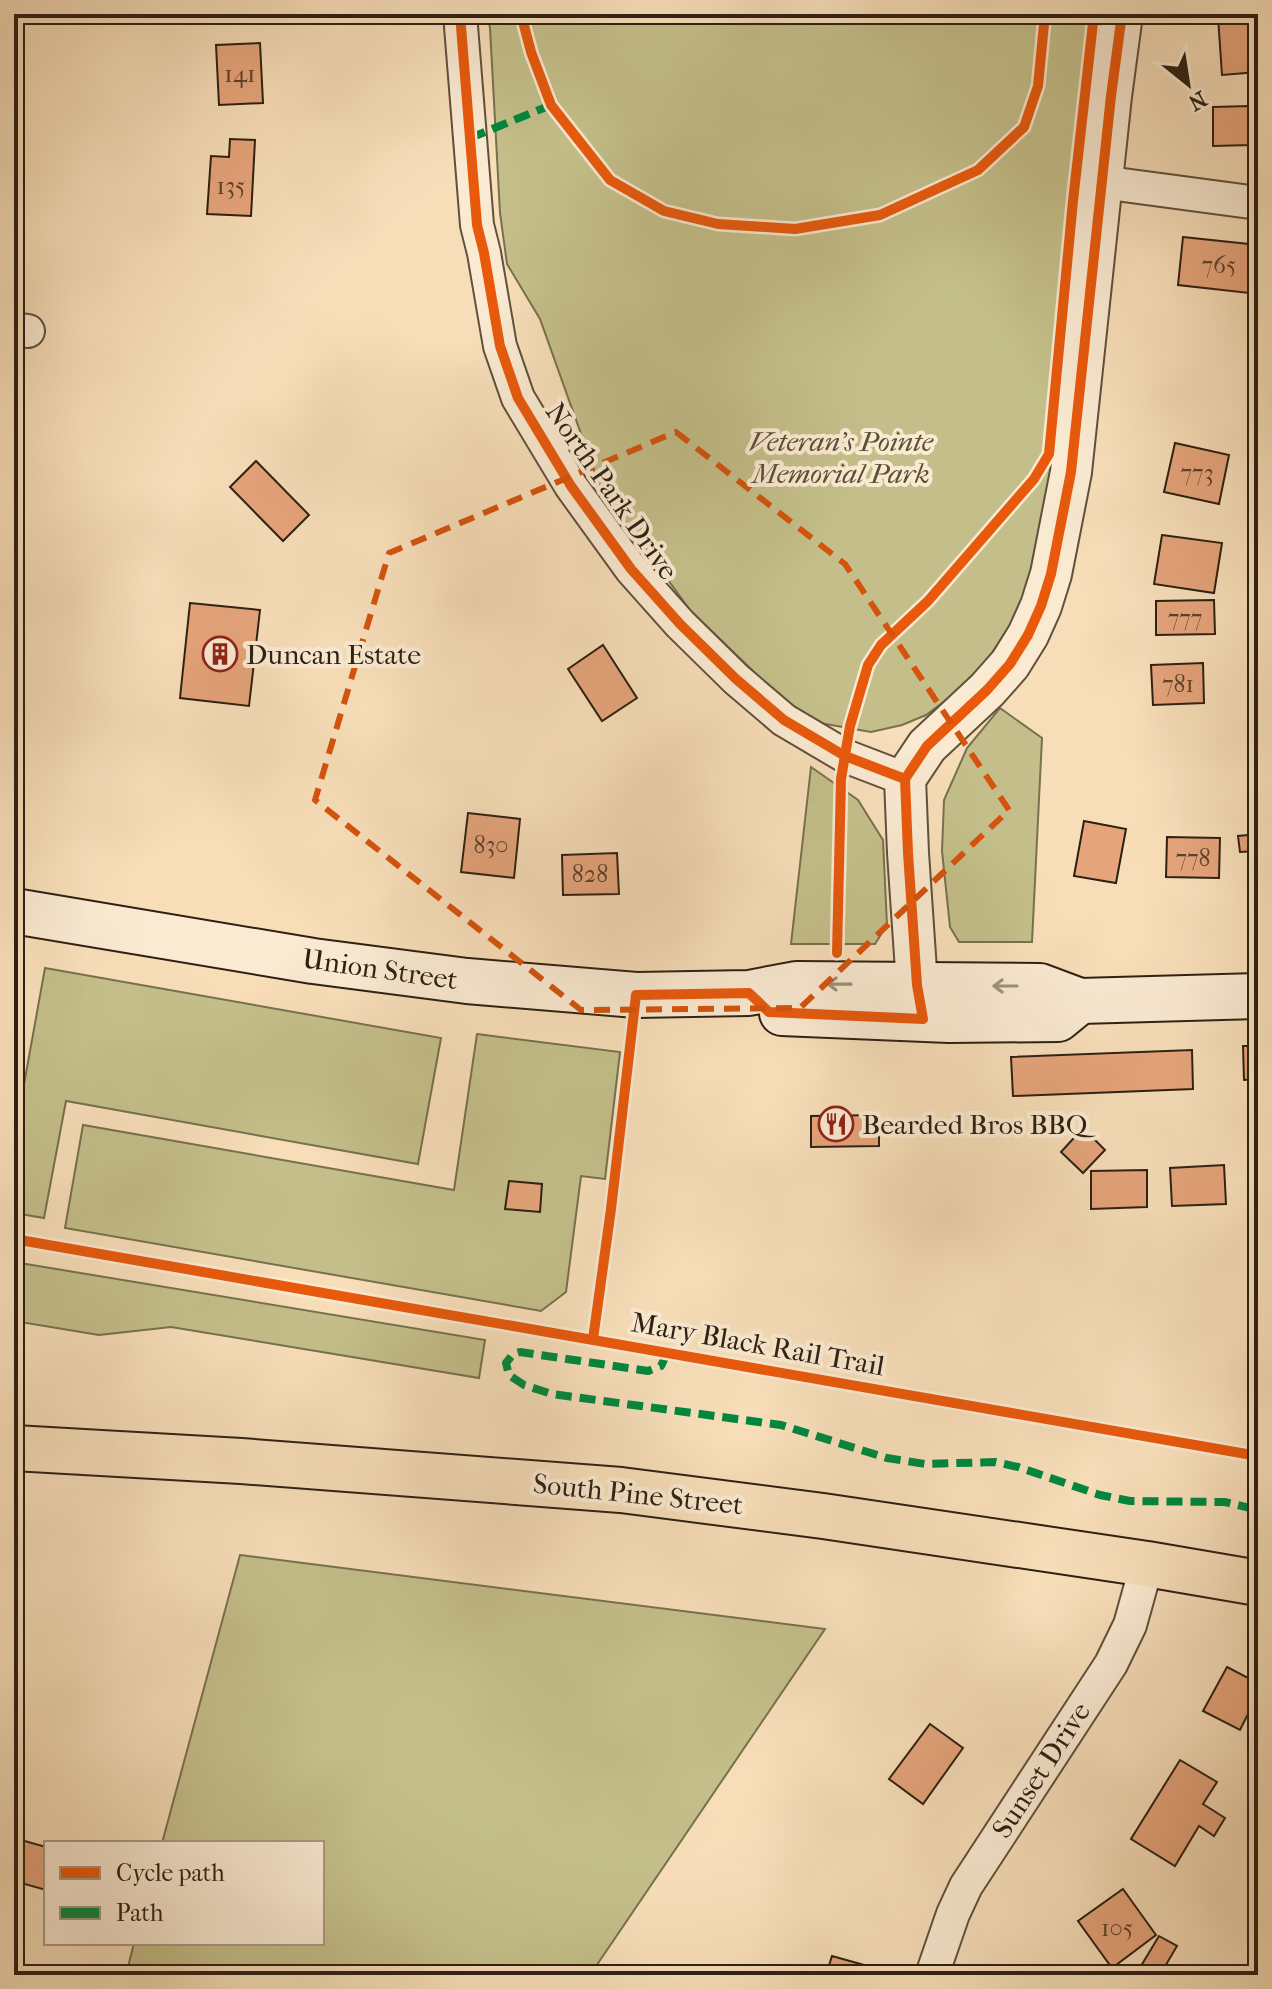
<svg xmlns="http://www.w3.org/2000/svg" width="1272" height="1989" viewBox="0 0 1272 1989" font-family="'IM FELL French Canon',serif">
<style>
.green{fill:#c4bf8a;stroke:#78704e;stroke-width:2}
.building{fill:#e6a47b;stroke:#2d2012;stroke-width:2}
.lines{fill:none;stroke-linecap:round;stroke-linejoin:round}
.minor-casing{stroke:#60503c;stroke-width:36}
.tertiary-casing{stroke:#60503c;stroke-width:44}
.secondary-casing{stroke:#2d2012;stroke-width:48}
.trunk-casing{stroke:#2d2012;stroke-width:48}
.minor{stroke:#faead2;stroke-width:32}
.tertiary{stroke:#faead2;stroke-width:40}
.secondary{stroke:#faead2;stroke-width:44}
.trunk{stroke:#f7deb9;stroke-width:44}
.quiet{stroke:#00873e;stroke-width:8;stroke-dasharray:16 8;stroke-linecap:butt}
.cycleway-casing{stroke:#faead2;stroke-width:15}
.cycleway{stroke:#e8590c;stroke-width:10}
.oneway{stroke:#9e8f7c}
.marked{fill:none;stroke:#d5530d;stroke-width:6;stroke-dasharray:16 10;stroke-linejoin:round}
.labels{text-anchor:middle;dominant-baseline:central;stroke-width:8;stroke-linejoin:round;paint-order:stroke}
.number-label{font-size:24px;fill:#5b412c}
.park-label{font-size:28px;font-style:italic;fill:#5a5036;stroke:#faead2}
.street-label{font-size:28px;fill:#2d2012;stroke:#faead2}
.poi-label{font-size:28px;fill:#2d2012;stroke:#faead2;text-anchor:start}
</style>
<rect width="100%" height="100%" fill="#f7deb9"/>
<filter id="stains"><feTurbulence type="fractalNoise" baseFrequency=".0025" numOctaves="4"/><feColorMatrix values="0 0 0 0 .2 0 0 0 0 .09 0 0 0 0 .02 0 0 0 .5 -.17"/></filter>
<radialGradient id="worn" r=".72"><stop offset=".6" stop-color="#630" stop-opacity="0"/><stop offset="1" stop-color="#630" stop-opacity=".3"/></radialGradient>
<!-- green -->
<g class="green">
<polygon points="487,14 1100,14 1074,263 1055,472 1037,563 1015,617 976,678 926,715 902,725 871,732 820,723 781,698 690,610 600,487 540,319 507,264 500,213 490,28"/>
<polygon points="1000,708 1042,738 1032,942 959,942 950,927 942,851 944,800 967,748"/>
<polygon points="811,767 858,800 883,840 887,925 875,944 791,944"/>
<polygon points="45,968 441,1038 418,1164 66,1101 44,1218 14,1213 14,1101 21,1101"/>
<polygon points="477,1034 620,1052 605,1179 581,1176 566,1292 541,1311 65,1228 83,1125 454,1190"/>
<polygon points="14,1262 485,1340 479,1378 171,1327 99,1335 14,1321"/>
<polygon points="240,1555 825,1629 590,1975 126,1975 134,1943 322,1943 322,1843 162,1843"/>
</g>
<!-- building -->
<g class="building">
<polygon points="1257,15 1258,72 1222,75 1218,17"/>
<polygon points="260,43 263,103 219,105 216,45"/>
<polygon points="1250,106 1251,145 1213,146 1213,107"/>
<polygon points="230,139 255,140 251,216 207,214 211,156 229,157"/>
<polygon points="1183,237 1258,245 1258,294 1178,285"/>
<polygon points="1175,443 1229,455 1219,504 1164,492"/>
<polygon points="256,461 309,515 283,541 230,487"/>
<polygon points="1162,535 1222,543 1214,593 1154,584"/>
<polygon points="1214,600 1215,634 1156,635 1156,601"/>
<polygon points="190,603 260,610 249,706 180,698"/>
<polygon points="603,645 637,698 602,721 568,669"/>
<polygon points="1203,663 1204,703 1153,705 1151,665"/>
<polygon points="468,813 520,819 514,878 461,872"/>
<polygon points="1084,821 1126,829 1116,883 1074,876"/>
<polygon points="1258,834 1258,851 1240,852 1238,836"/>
<polygon points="1167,837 1220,838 1219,878 1166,877"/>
<polygon points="617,853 619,894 563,895 562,855"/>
<polygon points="1243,1046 1258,1046 1258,1079 1244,1080"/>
<polygon points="1192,1050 1193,1089 1013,1096 1011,1057"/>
<polygon points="879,1115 879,1146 811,1147 811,1116"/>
<polygon points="1083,1128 1105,1150 1083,1173 1061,1152"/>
<polygon points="1224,1165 1226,1204 1172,1206 1170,1168"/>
<polygon points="1147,1170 1147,1207 1091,1209 1091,1171"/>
<polygon points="509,1181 542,1184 540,1212 505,1209"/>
<polygon points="1227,1667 1258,1683 1258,1694 1240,1730 1203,1711"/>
<polygon points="930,1724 963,1748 923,1804 889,1779"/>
<polygon points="1180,1760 1217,1782 1203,1804 1225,1818 1214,1836 1199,1826 1175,1866 1131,1839"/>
<polygon points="14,1838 46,1847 46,1890 14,1881"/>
<polygon points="1123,1889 1156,1935 1112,1968 1078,1921"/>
<polygon points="1159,1936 1177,1946 1160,1975 1157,1975 1141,1966"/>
<polygon points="832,1956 864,1965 861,1975 826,1975"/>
</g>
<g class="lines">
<!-- minor casing -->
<g class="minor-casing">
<g id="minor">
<polyline points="460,14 477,225 484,253 500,346 518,398 571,486 631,569 680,624 736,679 784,720 845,756 905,779"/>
<polyline points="1101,182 1258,203"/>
<polyline points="14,329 28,331"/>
<polyline points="932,1975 953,1914 966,1886 1111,1664 1130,1625 1147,1564"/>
</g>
</g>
<!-- tertiary casing -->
<g class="tertiary-casing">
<polyline id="tertiary" points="922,1017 917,985 908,853 905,779 927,746 987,690 1010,664 1028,635 1041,606 1051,574 1071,472 1111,96 1122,14"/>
</g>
<!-- secondary casing -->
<g class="secondary-casing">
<g id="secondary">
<polyline points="14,911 313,961 467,981 636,995 749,993 796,984 1040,986 1080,1001 1258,996"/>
<polyline points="782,1013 949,1020 1058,1019 1080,1001"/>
</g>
</g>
<!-- trunk casing -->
<g class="trunk-casing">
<polyline id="trunk" points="14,1448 241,1461 621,1490 823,1516 1147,1564 1258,1583"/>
</g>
<!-- minor -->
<use href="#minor" class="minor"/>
<!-- tertiary -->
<use href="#tertiary" class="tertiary"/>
<!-- secondary -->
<use href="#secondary" class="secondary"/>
<!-- trunk -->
<use href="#trunk" class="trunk"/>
<!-- quiet -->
<g class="quiet">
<polyline points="470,138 551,105"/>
<polyline points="667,1353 661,1366 648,1371 520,1352 513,1354 506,1363 509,1375 524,1385 552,1394 781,1425 887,1458 925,1464 995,1462 1018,1467 1100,1495 1130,1501 1225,1502 1258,1510"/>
</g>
<!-- cycleway casing -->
<g class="cycleway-casing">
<g id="cycleway">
<polyline points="460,14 477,225 484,253 500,346 518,398 571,486 631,569 680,624 736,679 784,720 845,756 905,779"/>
<polyline points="521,14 531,52 551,105 610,180 664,211 718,224 795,229 880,215 978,170 1024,127 1038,86 1045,14"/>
<polyline points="837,953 841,779 850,726 868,665 881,645 928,601 1034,479 1049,454 1073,201 1094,14"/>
<polyline points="14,1239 1258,1456"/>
<polyline points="593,1339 611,1209 636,995 749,993 769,1012 923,1019 917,985 908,853 905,779 927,746 987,690 1010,664 1028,635 1041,606 1051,574 1071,472 1111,96 1122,14"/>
</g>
</g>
<!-- cycleway -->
<use href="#cycleway" class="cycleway"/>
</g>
<!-- one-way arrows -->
<defs><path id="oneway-shaft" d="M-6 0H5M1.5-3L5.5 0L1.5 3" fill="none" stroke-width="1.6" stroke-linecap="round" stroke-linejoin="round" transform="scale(2)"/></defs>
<g class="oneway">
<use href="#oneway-shaft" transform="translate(839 984) rotate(-179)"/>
<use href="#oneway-shaft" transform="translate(1005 986) rotate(-180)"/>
</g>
<!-- marked area -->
<path class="marked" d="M676 432 845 564 1009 810 800 1008 581 1010 315 800 389 553Z"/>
<!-- icons -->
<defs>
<g id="building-ring" transform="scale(1.8)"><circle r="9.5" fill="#faead2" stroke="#8f2418" stroke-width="1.5"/><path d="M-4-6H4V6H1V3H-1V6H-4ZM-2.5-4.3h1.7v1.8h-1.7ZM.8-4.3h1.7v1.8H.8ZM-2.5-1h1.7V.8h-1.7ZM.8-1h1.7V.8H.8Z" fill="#8f2418"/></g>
<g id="restaurant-ring" transform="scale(1.8)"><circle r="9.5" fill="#faead2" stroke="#8f2418" stroke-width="1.5"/><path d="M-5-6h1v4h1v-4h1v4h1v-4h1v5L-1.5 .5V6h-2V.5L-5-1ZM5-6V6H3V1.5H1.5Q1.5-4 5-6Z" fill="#8f2418"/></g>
</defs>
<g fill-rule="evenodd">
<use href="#building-ring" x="220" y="654"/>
<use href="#restaurant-ring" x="836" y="1124"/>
</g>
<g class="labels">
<!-- number labels -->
<g class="number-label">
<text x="240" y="74">141</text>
<text x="231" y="186">135</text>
<text x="1219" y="265">765</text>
<text x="1197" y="473">773</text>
<text x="1185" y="618">777</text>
<text x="1178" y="684">781</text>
<text x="491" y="845">830</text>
<text x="1193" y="858">778</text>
<text x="590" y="874">828</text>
<text x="1117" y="1928">105</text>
</g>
<!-- park labels -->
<g class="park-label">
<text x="841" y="441">Veteran's Pointe<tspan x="841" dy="32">Memorial Park</tspan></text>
</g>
<!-- street labels -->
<g class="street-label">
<text transform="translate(612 491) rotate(55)">North Park Drive</text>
<text transform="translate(380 969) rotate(8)">Union Street</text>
<text transform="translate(758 1344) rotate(10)">Mary Black Rail Trail</text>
<text transform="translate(638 1494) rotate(6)">South Pine Street</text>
<text transform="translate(1041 1770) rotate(-57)">Sunset Drive</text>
</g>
<!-- poi labels -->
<g class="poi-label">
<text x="246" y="654">Duncan Estate</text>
<text x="862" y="1124">Bearded Bros BBQ</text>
</g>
</g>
<!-- margin -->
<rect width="1272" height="1989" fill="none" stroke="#f7deb9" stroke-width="48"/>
<rect x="16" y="16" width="1240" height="1957" fill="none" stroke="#2d2012" stroke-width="4"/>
<rect x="24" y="24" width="1224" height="1941" fill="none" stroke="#2d2012" stroke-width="2"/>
<!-- legend -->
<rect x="44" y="1841" width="280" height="104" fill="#faead2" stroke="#a89985" stroke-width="2"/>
<rect x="60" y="1867" width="40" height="12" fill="#e8590c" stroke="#a89985" stroke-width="2"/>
<text x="116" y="1881" font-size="24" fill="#2d2012">Cycle path</text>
<rect x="60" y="1907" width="40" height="12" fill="#00873e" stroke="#a89985" stroke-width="2"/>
<text x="116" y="1921" font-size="24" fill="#2d2012">Path</text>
<!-- north arrow -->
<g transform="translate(1188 84) rotate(150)" stroke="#faead2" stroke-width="6" paint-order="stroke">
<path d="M0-6L14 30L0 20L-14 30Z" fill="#2d2012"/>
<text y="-12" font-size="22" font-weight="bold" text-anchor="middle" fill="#2d2012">N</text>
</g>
<rect width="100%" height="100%" filter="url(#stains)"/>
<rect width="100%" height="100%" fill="url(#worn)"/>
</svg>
